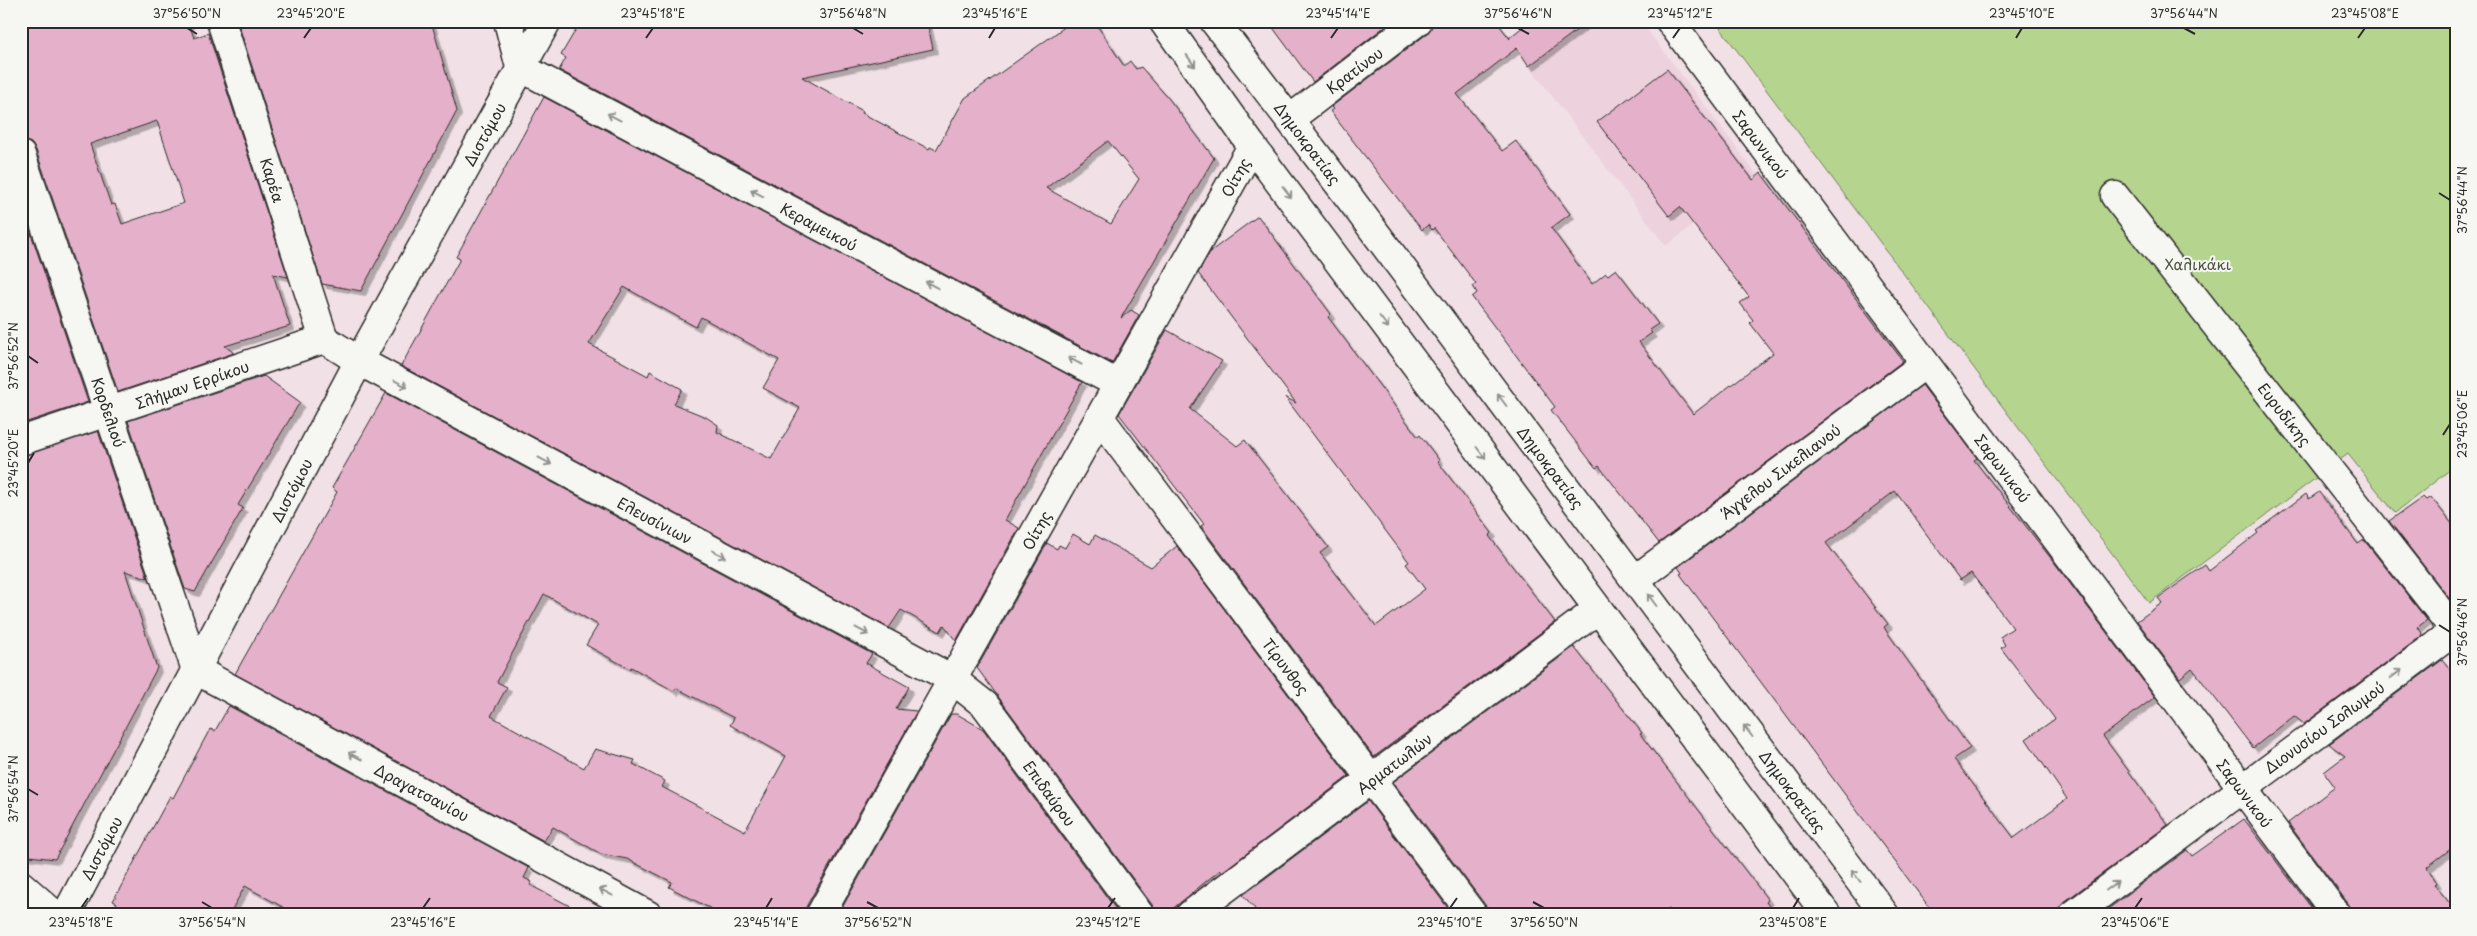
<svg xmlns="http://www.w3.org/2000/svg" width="2477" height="936" viewBox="0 0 2477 936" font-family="'Playpen Sans',sans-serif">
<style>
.built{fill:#edd2dd}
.green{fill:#b5d58e;stroke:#70805c}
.building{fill:#e5b0c9;stroke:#2b2b2b;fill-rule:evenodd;filter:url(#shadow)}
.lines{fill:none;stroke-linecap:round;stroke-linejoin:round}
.minor-casing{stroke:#2b2b2b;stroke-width:31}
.tertiary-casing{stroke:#2b2b2b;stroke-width:31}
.minor{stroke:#f6f6f2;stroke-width:28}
.tertiary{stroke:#f6f6f2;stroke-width:28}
.oneway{stroke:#90908e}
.ticks{fill:none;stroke:#2b2b2b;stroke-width:2}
.labels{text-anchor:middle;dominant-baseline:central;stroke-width:4;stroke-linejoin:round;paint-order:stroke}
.street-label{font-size:15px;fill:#2b2b2b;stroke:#f6f6f2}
.park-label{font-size:15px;fill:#4e5644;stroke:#f6f6f2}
.neatline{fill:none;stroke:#2b2b2b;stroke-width:2}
.ticks-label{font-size:12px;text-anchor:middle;fill:#2b2b2b}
</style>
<defs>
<filter id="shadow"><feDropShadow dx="4.5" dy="4.5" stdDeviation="0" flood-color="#0004"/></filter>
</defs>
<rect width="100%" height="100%" fill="#f1e1e6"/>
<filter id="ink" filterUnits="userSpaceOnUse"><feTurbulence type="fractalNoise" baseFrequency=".02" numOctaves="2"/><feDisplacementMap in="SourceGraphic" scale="10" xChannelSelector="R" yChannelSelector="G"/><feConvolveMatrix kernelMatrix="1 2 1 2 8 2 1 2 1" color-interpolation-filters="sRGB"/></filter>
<g filter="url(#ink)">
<!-- built -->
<polygon class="built" points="1589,21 1641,21 1758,176 1666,246 1529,66"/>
<!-- green -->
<polygon class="green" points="1715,21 2456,21 2456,465 2395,513 2348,454 2149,603"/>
<!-- building -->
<g class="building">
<path d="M21 21H188L194 38 208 33 288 277 273 274 290 326 225 346 234 353 118 392 36 150 31 143 21 140ZM157 121 184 203 122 224 115 204 111 205 90 144Z"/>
<polygon points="242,21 431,21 457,111 361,291 322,284 238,23"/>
<path d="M581 21H927L933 49 802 77 863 111 862 113 929 149 930 147 936 150 965 98 1073 21H1094L1124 66 1130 61 1136 69 1141 67 1169 99 1214 158 1121 318 1131 310 1139 315 1112 363 559 70 566 58 561 55ZM1108 141 1139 179 1111 224 1046 188Z"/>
<polygon points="1268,21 1392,21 1313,82"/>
<polygon points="1433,21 1496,21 1510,39 1509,38 1530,21 1589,21 1529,66 1517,48 1457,94 1502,151 1516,141 1570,214 1551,228 1592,284 1606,273 1608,275 1616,269 1658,324 1649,330 1652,333 1639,342 1693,414 1773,353 1750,323 1753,320 1740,303 1749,297 1680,207 1669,216 1597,122 1667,69 1753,180 1761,173 1903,361 1659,543 1599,466 1596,468 1551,410 1555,407 1472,297 1477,293 1473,286 1476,284 1434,228 1432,230 1428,225 1422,230 1330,111 1333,109 1331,107 1428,33"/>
<path d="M544 97 1082 382 1005 520 1019 528 956 641 944 625 940 632 901 610 889 628 401 366 460 259 456 257ZM624 287 696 327 701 317 779 360 763 388 800 408 771 459 717 432 718 425 706 417 674 404 682 389 650 371 648 376 589 344Z"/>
<polygon points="21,204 88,402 21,424"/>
<polygon points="1258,216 1331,314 1328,317 1418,437 1420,435 1439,460 1438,462 1492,533 1489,536 1555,622 1374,757 1201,526 1204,524 1119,414 1167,330 1222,361 1190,409 1237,446 1245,440 1328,547 1320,553 1376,626 1425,589 1406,564 1409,562 1285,397 1296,403 1198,273 1211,251"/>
<polygon points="264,376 300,402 238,505 243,508 195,592 185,589 128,421"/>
<path d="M1922 385 1977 458 1974 460 2057 566 2155 697 2103 736 2168 825 2064 902 2058 915H1935L1680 574 1682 573 1678 567ZM1895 491 1960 580 1971 573 2013 628 2000 637 2005 645 2001 648 2055 719 2026 739 2067 799 2014 838 1954 759 1970 748 1887 632 1884 627 1888 624 1826 543Z"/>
<path d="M386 393 872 654 866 663 909 687 896 709 917 711 806 907 804 915H723L669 887 672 882 627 859 601 854 553 827 544 841 235 674 337 492 332 488ZM544 594 598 625 586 645 630 669 631 667 674 691 676 688 734 718 730 725 786 756 745 831 662 787 665 781 633 764 635 760 595 749 584 768 491 716 507 687 497 682Z"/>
<polygon points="98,431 148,578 125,571 157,668 55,859 21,855 21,456"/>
<polygon points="2319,492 2358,544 2364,540 2427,620 2418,627 2423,635 2304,724 2294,716 2253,748 2192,668 2180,678 2137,621 2162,603 2158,598 2205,565 2209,571 2258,533 2256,531 2306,494 2309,499"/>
<polygon points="2423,497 2426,500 2431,497 2456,529 2456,599 2452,602 2389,521"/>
<polygon points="1073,534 1090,544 1095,535 1151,567 1177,546 1349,776 1222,872 1220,870 1165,915 1155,915 1153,906 977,668 1047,543 1057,549 1059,545 1065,548"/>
<polygon points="1574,647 1642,733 1640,734 1768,900 1766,902 1776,915 1675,915 1669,909 1660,915 1488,915 1486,906 1393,782"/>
<polygon points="2442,660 2456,678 2456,845 2427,867 2437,883 2434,884 2456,911 2456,915 2352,915 2350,906 2288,823 2335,787 2324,772 2345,756 2329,744"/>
<polygon points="229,706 529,868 524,878 532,882 530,885 587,915 297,915 245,886 229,915 110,915 117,903 113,901 170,796 173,798 210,729 215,731"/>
<polygon points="951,714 957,714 983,729 1120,915 838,915"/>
<polygon points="1368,801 1453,915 1260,915 1243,895"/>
<polygon points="2244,819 2317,915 2100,915 2187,850 2192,856"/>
</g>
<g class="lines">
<!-- minor casing -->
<g class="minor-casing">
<g id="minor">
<polyline points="221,21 324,339"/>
<polyline points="1670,21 2337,915"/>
<polyline points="520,67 1118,384"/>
<polyline points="1290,119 1418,21"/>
<polyline points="21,155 196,670 648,915"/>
<polyline points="2115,196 2456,632"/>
<polyline points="1100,418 1473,915"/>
<polyline points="21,441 324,339 359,361 952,679 985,705 1140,915"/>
<polyline points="1636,579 1925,364"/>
<polyline points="21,885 55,915"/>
<polyline points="820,915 1252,146"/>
<polyline points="1190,915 1597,610"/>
<polyline points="2073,915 2456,630"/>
</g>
</g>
<!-- tertiary casing -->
<g class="tertiary-casing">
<g id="tertiary">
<polyline points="508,21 520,67"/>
<polyline points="1163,21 1252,146 1827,915"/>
<polyline points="1214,21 1351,200 1885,915"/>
<polyline points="66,915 359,361 547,21"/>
</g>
</g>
<!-- minor -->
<use href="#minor" class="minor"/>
<!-- tertiary -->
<use href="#tertiary" class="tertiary"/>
</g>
<!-- one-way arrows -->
<defs><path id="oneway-shaft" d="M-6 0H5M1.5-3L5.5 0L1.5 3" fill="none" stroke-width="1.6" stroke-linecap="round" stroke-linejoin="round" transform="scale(1.25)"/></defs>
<g class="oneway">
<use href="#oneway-shaft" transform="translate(1191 61) rotate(54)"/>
<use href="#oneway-shaft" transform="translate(614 117) rotate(-152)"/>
<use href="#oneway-shaft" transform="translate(1287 192) rotate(53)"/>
<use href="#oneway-shaft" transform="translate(757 193) rotate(-152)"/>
<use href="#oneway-shaft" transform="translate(932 285) rotate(-152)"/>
<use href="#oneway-shaft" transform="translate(1384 322) rotate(53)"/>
<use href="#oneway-shaft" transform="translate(1075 361) rotate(-152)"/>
<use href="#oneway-shaft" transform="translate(401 384) rotate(28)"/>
<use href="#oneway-shaft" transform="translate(1502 400) rotate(-127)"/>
<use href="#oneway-shaft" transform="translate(1481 453) rotate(53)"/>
<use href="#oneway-shaft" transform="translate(545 461) rotate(28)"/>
<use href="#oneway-shaft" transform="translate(719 554) rotate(28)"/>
<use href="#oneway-shaft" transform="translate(1652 600) rotate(-127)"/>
<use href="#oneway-shaft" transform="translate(862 631) rotate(28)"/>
<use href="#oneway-shaft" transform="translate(2396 674) rotate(-36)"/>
<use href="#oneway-shaft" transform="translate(1748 731) rotate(-127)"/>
<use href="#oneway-shaft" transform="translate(355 756) rotate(-152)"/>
<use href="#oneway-shaft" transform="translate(1856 876) rotate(-127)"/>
<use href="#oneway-shaft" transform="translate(2112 886) rotate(-37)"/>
<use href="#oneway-shaft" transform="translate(606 892) rotate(-152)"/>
</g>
</g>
<!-- ticks -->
<path class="ticks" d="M187 28 197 34M853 28 863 34M1518 28 1529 34M2184 28 2195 34M304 38 311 28M646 38 653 28M989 38 995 28M1331 38 1338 28M1673 38 1680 28M2016 38 2022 28M2358 38 2365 28M2439 193 2450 200M28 356 38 363M2443 435 2450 424M28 463 34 453M2439 625 2450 632M28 789 38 795M202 902 212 908M867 902 878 908M1533 902 1544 908M81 908 88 898M423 908 430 898M766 908 772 898M1108 908 1115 898M1450 908 1457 898M1793 908 1799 898M2135 908 2142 898"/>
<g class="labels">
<!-- street labels -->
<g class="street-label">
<text transform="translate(1354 70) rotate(-37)">Κρατίνου</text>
<text transform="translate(484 134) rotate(-61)">Διστόμου</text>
<text transform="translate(1308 143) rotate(53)">Δημοκρατίας</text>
<text transform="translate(1761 144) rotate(53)">Σαρωνικού</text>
<text transform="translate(1235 177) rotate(-61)">Οίτης</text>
<text transform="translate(273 180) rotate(72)">Καρέα</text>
<text transform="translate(819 226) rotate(28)">Κεραµεικού</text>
<text transform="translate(192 384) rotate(-19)">Σλήμαν Ερρίκου</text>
<text transform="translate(109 412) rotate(71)">Κορδελιού</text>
<text transform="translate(2285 414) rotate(52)">Ευρυδίκης</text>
<text transform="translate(1551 467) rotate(53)">Δημοκρατίας</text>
<text transform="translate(2003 468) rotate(53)">Σαρωνικού</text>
<text transform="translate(1780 471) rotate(-37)">Άγγελου Σικελιανού</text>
<text transform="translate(291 490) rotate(-62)">Διστόμου</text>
<text transform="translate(655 520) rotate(28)">Ελευσίνιων</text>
<text transform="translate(1036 530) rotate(-61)">Οίτης</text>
<text transform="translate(1286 666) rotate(53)">Τίρυνθος</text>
<text transform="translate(2324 727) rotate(-36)">Διονυσίου Σολωμού</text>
<text transform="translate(1394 763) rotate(-37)">Αρματωλών</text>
<text transform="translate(1793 791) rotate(53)">Δημοκρατίας</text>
<text transform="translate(422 792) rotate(28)">Δραγατσανίου</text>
<text transform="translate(1050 793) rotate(54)">Επιδαύρου</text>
<text transform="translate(2245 793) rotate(53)">Σαρωνικού</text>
<text transform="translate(101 848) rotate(-62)">Διστόμου</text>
</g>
<!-- park labels -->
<g class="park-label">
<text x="2198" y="263">Χαλικάκι</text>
</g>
</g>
<!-- margin -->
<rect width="2477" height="936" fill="none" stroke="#f6f6f2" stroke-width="55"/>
<rect x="28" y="28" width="2422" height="880" class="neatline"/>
<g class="ticks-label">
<text x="187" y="18">37°56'50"N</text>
<text x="311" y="18">23°45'20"E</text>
<text x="653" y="18">23°45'18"E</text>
<text x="853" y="18">37°56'48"N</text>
<text x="995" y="18">23°45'16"E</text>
<text x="1338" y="18">23°45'14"E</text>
<text x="1518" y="18">37°56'46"N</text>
<text x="1680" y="18">23°45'12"E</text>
<text x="2022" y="18">23°45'10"E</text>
<text x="2184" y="18">37°56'44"N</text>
<text x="2365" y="18">23°45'08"E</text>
<text transform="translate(2463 200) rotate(-90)" y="4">37°56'44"N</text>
<text transform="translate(14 356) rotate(-90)" y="4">37°56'52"N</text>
<text transform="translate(2463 424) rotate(-90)" y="4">23°45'06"E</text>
<text transform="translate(14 463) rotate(-90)" y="4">23°45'20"E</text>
<text transform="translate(2463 632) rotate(-90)" y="4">37°56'46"N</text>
<text transform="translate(14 789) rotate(-90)" y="4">37°56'54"N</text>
<text x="81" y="927">23°45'18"E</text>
<text x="212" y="927">37°56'54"N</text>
<text x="423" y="927">23°45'16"E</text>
<text x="766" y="927">23°45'14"E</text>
<text x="878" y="927">37°56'52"N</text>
<text x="1108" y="927">23°45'12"E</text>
<text x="1450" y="927">23°45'10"E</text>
<text x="1544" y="927">37°56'50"N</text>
<text x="1793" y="927">23°45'08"E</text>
<text x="2135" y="927">23°45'06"E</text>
</g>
</svg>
